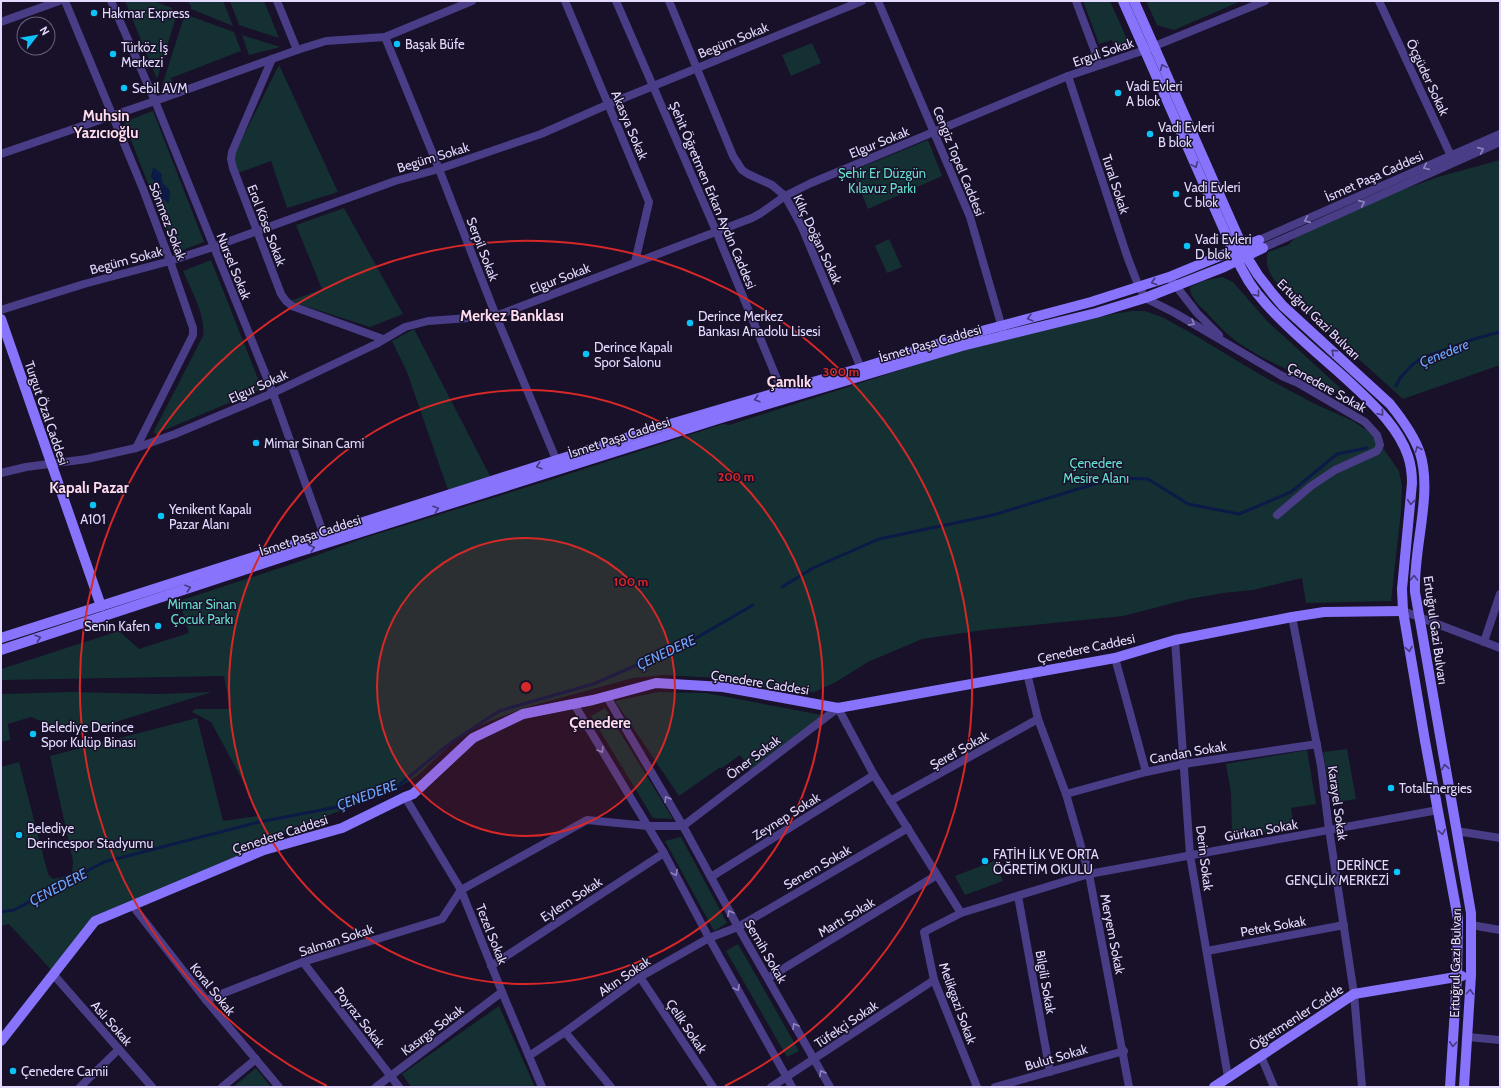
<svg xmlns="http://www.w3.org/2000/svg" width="1501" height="1088" viewBox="0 0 1501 1088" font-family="Cabin,sans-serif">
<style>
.green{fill:#143033}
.water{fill:#0c1a47}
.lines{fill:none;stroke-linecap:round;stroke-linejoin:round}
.stream{stroke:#0c1a47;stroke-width:3}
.street{stroke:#4a3d87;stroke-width:8}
.secondary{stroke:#8874fc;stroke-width:10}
.oneway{stroke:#45397d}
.oneway2{stroke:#8f84bd}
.ring{fill:none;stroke:#d62828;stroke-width:2}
.poi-dot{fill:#0bc3f9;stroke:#181129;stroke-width:1.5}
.labels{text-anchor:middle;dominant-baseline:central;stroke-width:3;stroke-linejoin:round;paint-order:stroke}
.poi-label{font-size:13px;fill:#e3dafe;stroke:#181129;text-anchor:start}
.street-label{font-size:13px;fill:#e3dafe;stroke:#181129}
.park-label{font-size:13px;fill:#66decf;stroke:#181129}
.water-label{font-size:14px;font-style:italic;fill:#6ba6fb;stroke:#181129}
.quarter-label{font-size:15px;font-weight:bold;fill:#fedced;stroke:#181129}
.centre{fill:#d62828;stroke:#181129;stroke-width:2}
.ring-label{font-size:12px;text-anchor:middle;font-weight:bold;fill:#d62828;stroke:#181129;stroke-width:3;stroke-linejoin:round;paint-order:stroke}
</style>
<rect width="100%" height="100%" fill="#181129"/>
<!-- green -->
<g class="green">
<polygon points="125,1 153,1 172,8 174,15 176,17 157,79"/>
<polygon points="187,1 223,1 233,26 191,9 191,6"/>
<polygon points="230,1 264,1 279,38 239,25"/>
<polygon points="1083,1 1110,1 1126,37 1127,40 1125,43 1114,47 1112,40 1099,44"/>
<polygon points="1146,1 1241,1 1174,30 1157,25"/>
<polygon points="190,16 234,32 241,51 171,78 172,82 162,86 183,20"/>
<polygon points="242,35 280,47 249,55"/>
<polygon points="812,43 821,63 791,76 782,55"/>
<polygon points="279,65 338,192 287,208 271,161 238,173 235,165 235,153"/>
<polygon points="153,111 204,242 175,253 124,122"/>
<polygon points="928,140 942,176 868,209 852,171"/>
<path d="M1500 160V365L1403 399 1281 289C1273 278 1263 267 1268 252L1288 245 1297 236 1388 195 1438 177Z"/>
<polygon points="344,208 403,314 370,327 290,301 322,289 296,225"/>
<polygon points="889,239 902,267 887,273 875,246"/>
<path d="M211 260 262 389 155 434 154 431 203 336C206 315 191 290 183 271Z"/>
<path d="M1222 277 1233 282 1267 321 1348 395C1311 381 1273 365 1240 344 1227 335 1216 323 1206 312 1199 305 1190 298 1190 287L1203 281Z"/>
<polygon points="1132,311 1145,311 1162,317 1191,333 1266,378 1315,404 1353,421 1369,432 1383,448 1399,471 1402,486 1401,511 1391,601 1306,603 1302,578 1253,590 1223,593 1189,599 1123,616 983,630 922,639 868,662 836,682 814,692 779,690 718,678 663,675 633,678 527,707 488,722 460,736 417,776 396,789 291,830 264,850 95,921 54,973 9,924 1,926 1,767 19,762 48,874 53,879 72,875 73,861 50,756 197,718 223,821 258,816 249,792 211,722 192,712 195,709 230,709 224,676 1,680 1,669 119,631 139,649 189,633 179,601 298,562 364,538 550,480 723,424 729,425 963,350 1113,314"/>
<polygon points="414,329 490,476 448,490 407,372 392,341"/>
<polygon points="72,692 158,694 212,692 90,730 72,730 41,721 31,717 8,724 10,740 1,742 1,694"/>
<polygon points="658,692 706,693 827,716 752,771 740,755 722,768 719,768 679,796 615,701"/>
<polygon points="605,708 673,819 653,818 591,716"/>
<polygon points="1347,749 1356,799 1332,803 1323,752"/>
<polygon points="1307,750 1316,804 1291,808 1294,829 1232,838 1231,793 1226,764"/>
<polygon points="681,837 727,923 714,931 665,841"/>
<polygon points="994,861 1003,881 965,895 955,876"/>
<polygon points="738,944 799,1051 787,1057 726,951"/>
<polygon points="499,1006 535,1087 411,1087 402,1074"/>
<polygon points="256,1068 271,1087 233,1087"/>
</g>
<!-- water -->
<polygon class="water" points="153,167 162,174 162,182 170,191 169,202 168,203 158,194 157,184 151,177"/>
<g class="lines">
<!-- stream -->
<g class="stream">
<polyline points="1396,386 1400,378 1412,365 1420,359 1474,339 1500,332"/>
<polyline points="782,587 813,568 879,539 993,515 1114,478 1148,479 1188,504 1239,514 1291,492 1337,454 1367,448"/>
<polyline points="1,912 14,910 104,862 259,822 342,806 399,785 449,744 499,711 593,684 686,644 753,605"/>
</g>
<!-- street -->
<g class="street">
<polyline points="65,1 143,189 170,261 193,328 193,335 136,448"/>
<polyline points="111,1 155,101 273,393 326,541"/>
<polyline points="277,1 297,50"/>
<polyline points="565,1 649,202 635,262"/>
<polyline points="616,1 716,231 784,396"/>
<polyline points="669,1 733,156 742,170 748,174 772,185 785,196 801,225 863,373"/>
<polyline points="878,1 970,217 1003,331"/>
<polyline points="1076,1 1100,65"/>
<polyline points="1379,1 1451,156 1455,159"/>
<polyline points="1,22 59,1"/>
<polyline points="385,37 439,169 496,316 558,464"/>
<polyline points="272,59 232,152 231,159 233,168 281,294 286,301 292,306 383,339"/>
<polyline points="1068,76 1127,256 1137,282 1145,298 1175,313 1282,376 1298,383 1365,422 1377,435 1380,445 1377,451 1335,470 1311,486 1277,515"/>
<polyline points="1,154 155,101 297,50 326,41 385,37 472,1"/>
<polyline points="1259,240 1500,134"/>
<polyline points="1263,248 1500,142"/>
<polyline points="1169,277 1197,313 1219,335"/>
<polyline points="1,310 84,284 170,261 213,247 395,181 439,169 541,134 609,104 862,1"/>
<polyline points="1,473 26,467 87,459 136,448 175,434 273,393 376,344 405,327 428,321 496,316 752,218 761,213 785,196 811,183 1068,76 1145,50 1265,1"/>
<polyline points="1403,611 1500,648"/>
<polyline points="1292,617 1321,766 1329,829 1354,994 1362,1087"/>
<polyline points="1175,640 1190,855 1228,1077"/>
<polyline points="1484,642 1500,594"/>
<polyline points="1115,658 1146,772"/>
<polyline points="1027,673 1038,719 1066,794 1089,874 1129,1087"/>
<polyline points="607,697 683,826 738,927 830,1087"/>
<polyline points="574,704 664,853 709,938 792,1087"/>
<polyline points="1066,794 1146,772 1184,764 1317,744"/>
<polyline points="405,797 461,890 502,992 542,1087"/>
<polyline points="890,801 1038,719"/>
<polyline points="1456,831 1500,838"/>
<polyline points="711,877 874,775"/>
<polyline points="1018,896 1050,1072"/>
<polyline points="132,905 206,1000 279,1087"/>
<polyline points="1471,925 1500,930"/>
<polyline points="1207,951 1344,925"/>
<polyline points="303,962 399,1087"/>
<polyline points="491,966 664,853"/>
<polyline points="53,974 152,1087"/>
<polyline points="640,977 713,1087"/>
<polyline points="768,978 937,875"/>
<polyline points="206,1000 303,962 442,919 461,890 587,820 648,826 683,826 838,708 874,775 961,913"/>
<polyline points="565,1032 611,1087"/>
<polyline points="1467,1037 1500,1040"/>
<polyline points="529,1056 565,1032 640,977 709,938 738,927 908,828"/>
<polyline points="1261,1056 1274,1087"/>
<polyline points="80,1087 119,1049"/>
<polyline points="222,1087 256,1059"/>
<polyline points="376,1087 502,992"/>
<polyline points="771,1087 934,980"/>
<polyline points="977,1087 934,980 924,932 961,913 1089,874 1438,810"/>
<polyline points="995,1087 1124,1051"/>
</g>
<!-- secondary -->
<g class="secondary">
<path d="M1123 1 1233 250C1241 270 1251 288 1266 304 1293 335 1327 360 1357 389 1377 408 1399 429 1408 456 1411 465 1412 473 1412 483L1402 589 1403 611 1425 741 1458 919 1457 977 1450 1087"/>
<path d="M1134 1 1232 223 1248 259 1258 275 1272 293 1283 306 1390 404C1402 419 1414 435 1420 453 1433 494 1413 548 1415 592L1471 913V975L1464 1087"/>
<polyline points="1,319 101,606"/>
<polyline points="1,638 660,427 861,368 963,336 1091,302 1169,277 1259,240"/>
<polyline points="1,650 295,553 718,419 962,346 1096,313 1145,298 1224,267 1263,248"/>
<polyline points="1,1041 95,921 264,850 342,828 405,797 413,794 473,738 523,714 593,700 656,683 723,687 838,708 1115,658 1175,640 1292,617 1324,612 1403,611"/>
<polyline points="1214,1087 1354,994 1462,976"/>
</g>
</g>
<!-- one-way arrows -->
<defs><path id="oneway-chevron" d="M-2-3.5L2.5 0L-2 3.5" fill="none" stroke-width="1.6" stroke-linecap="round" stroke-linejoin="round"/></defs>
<g class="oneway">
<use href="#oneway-chevron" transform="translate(1163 67) rotate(-114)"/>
<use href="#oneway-chevron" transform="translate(1195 165) rotate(66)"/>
<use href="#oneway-chevron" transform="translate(1154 282) rotate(162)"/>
<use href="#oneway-chevron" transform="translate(1257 294) rotate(51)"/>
<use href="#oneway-chevron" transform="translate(1030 318) rotate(165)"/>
<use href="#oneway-chevron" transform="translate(1334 352) rotate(-138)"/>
<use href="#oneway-chevron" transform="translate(757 399) rotate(164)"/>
<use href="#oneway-chevron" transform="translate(1381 413) rotate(49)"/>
<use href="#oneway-chevron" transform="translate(1418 449) rotate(-112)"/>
<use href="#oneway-chevron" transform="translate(539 466) rotate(162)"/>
<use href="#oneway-chevron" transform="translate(1411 502) rotate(95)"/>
<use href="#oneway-chevron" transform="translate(436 509) rotate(-18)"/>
<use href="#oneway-chevron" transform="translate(312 548) rotate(-18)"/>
<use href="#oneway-chevron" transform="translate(1414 578) rotate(-89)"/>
<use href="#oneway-chevron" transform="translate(188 588) rotate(-18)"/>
<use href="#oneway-chevron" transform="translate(38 638) rotate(-18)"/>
<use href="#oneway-chevron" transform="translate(1409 649) rotate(80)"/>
<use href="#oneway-chevron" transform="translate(1445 767) rotate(-100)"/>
<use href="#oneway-chevron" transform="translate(1442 832) rotate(79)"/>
<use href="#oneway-chevron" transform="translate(1470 992) rotate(-86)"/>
<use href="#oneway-chevron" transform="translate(1453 1044) rotate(94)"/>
</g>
<g class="oneway2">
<use href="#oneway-chevron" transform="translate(1481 150) rotate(-24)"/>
<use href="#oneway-chevron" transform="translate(1426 167) rotate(156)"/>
<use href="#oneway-chevron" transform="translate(1362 203) rotate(-24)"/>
<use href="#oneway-chevron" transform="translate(1307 220) rotate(156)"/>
<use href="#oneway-chevron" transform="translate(1192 323) rotate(30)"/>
<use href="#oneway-chevron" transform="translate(601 750) rotate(59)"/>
<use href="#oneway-chevron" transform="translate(667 799) rotate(-120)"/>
<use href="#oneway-chevron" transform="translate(675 873) rotate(62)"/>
<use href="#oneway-chevron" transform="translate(730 913) rotate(-119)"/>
<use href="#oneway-chevron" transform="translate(737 988) rotate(61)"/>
<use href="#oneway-chevron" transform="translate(795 1026) rotate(-120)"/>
<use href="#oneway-chevron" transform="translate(822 1073) rotate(-119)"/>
</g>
<!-- distance rings -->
<circle cx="526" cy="687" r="149" fill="#d62828" fill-opacity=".12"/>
<g class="ring">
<circle cx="526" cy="687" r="149"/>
<circle cx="526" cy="687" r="297"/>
<path d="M327 1086A446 446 0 1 1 725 1086"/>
</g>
<!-- markers -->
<g class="poi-dot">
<circle cx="94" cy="13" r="4"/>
<circle cx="397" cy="44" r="4"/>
<circle cx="113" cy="54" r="4"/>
<circle cx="124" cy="88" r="4"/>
<circle cx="1118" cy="93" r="4"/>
<circle cx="1150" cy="134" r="4"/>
<circle cx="1176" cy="194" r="4"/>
<circle cx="1187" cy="246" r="4"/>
<circle cx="690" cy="323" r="4"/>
<circle cx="586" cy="354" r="4"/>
<circle cx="256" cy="443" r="4"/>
<circle cx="93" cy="505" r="4"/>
<circle cx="161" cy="516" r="4"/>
<circle cx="158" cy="626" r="4"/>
<circle cx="33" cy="734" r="4"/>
<circle cx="1391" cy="788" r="4"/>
<circle cx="19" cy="835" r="4"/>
<circle cx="985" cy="861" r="4"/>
<circle cx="1397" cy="872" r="4"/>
<circle cx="13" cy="1071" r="4"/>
</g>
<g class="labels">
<!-- poi labels -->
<g class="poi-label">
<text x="102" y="13">Hakmar Express</text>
<text x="405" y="44">Başak Büfe</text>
<text x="121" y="47">Türköz İş<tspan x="121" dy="15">Merkezi</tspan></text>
<text x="1126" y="86">Vadi Evleri<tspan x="1126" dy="15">A blok</tspan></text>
<text x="132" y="88">Sebil AVM</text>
<text x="1158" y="127">Vadi Evleri<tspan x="1158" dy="15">B blok</tspan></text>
<text x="1184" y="187">Vadi Evleri<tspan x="1184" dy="15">C blok</tspan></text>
<text x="1195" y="239">Vadi Evleri<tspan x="1195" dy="15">D blok</tspan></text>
<text x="698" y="316">Derince Merkez<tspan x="698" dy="15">Bankası Anadolu Lisesi</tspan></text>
<text x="594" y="347">Derince Kapalı<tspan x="594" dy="15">Spor Salonu</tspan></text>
<text x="264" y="443">Mimar Sinan Cami</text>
<text x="169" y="509">Yenikent Kapalı<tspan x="169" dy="15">Pazar Alanı</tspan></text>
<text x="93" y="519" text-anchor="middle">A101</text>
<text x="150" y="626" text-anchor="end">Senin Kafen</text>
<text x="41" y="727">Belediye Derince<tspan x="41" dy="15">Spor Kulüp Binası</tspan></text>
<text x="1399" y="788">TotalEnergies</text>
<text x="27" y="828">Belediye<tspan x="27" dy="15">Derincespor Stadyumu</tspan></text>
<text x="993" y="854">FATİH İLK VE ORTA<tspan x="993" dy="15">ÖĞRETİM OKULU</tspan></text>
<text x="1389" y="865" text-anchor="end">DERİNCE<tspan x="1389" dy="15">GENÇLİK MERKEZİ</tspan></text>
<text x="21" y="1071">Çenedere Camii</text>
</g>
<!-- street labels -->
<g class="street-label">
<text transform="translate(733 40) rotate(-22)">Begüm Sokak</text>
<text transform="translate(1103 52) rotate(-19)">Ergul Sokak</text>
<text transform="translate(1428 77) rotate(65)">Öçgüder Sokak</text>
<text transform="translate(630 125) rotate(67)">Akasya Sokak</text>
<text transform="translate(879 142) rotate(-22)">Elgur Sokak</text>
<text transform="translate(433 157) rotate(-17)">Begüm Sokak</text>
<text transform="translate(959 161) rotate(68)">Cengiz Topel Caddesi</text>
<text transform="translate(1374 176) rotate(-24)">İsmet Paşa Caddesi</text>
<text transform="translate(1116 184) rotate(72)">Tural Sokak</text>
<text transform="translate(713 195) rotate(67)">Şehit Öğretmen Erkan Aydın Caddesi</text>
<text transform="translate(168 221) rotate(69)">Sönmez Sokak</text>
<text transform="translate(267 225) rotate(69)">Erol Köse Sokak</text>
<text transform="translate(818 239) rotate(65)">Kılıç Doğan Sokak</text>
<text transform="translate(483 249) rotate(69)">Serpil Sokak</text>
<text transform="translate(126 260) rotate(-15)">Begüm Sokak</text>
<text transform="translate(234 266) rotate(68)">Nursel Sokak</text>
<text transform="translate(560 278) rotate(-21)">Elgur Sokak</text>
<text transform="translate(1319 319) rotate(44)">Ertuğrul Gazi Bulvarı</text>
<text transform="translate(930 343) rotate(-16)">İsmet Paşa Caddesi</text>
<text transform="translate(258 386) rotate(-24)">Elgur Sokak</text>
<text transform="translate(1327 387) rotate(29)">Çenedere Sokak</text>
<text transform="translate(47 413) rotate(71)">Turgut Özal Caddesi</text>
<text transform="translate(619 437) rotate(-18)">İsmet Paşa Caddesi</text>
<text transform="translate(310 535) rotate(-18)">İsmet Paşa Caddesi</text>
<text transform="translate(1436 630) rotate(82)">Ertuğrul Gazi Bulvarı</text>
<text transform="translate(1086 648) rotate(-12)">Çenedere Caddesi</text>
<text transform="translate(760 682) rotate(9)">Çenedere Caddesi</text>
<text transform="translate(959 750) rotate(-29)">Şeref Sokak</text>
<text transform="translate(1188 752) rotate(-10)">Candan Sokak</text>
<text transform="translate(753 757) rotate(-37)">Öner Sokak</text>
<text transform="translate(1338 803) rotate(82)">Karayel Sokak</text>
<text transform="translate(786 816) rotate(-32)">Zeynep Sokak</text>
<text transform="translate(1261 830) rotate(-10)">Gürkan Sokak</text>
<text transform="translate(280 834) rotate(-18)">Çenedere Caddesi</text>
<text transform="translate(1205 858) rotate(83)">Derin Sokak</text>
<text transform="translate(817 867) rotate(-30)">Senem Sokak</text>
<text transform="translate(571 899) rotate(-33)">Eylem Sokak</text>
<text transform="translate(846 917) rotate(-31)">Martı Sokak</text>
<text transform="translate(1273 926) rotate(-10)">Petek Sokak</text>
<text transform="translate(492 934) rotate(68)">Tezel Sokak</text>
<text transform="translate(1113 934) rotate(79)">Meryem Sokak</text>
<text transform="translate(336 940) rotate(-18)">Salman Sokak</text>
<text transform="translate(766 951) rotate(60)">Semih Sokak</text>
<text transform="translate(1455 963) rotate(-89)">Ertuğrul Gazi Bulvarı</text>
<text transform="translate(624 976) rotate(-34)">Akın Sokak</text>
<text transform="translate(1046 982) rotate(80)">Bilgili Sokak</text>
<text transform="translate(213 989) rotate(51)">Koral Sokak</text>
<text transform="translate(958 1003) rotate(70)">Melikgazi Sokak</text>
<text transform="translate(360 1017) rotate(52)">Poyraz Sokak</text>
<text transform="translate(1296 1017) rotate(-33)">Öğretmenler Cadde</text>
<text transform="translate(112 1023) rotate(49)">Aslı Sokak</text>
<text transform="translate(846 1024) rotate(-34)">Tüfekçi Sokak</text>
<text transform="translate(687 1026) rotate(56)">Çelik Sokak</text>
<text transform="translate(432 1030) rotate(-37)">Kasırga Sokak</text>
<text transform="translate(1056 1057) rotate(-16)">Bulut Sokak</text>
</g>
<!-- park labels -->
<g class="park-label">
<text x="882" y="173">Şehir Er Düzgün<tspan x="882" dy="15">Kılavuz Parkı</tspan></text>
<text x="1096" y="463">Çenedere<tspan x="1096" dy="15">Mesire Alanı</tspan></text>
<text x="202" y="604">Mimar Sinan<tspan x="202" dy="15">Çocuk Parkı</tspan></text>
</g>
<!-- water labels -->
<g class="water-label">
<text transform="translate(1444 353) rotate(-22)">Çenedere</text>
<text transform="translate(666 652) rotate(-25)">ÇENEDERE</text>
<text transform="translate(367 795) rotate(-20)">ÇENEDERE</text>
<text transform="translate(58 887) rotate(-28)">ÇENEDERE</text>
</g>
<!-- quarter labels -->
<g class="quarter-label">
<text x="106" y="116">Muhsin<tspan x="106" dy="17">Yazıcıoğlu</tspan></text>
<text x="512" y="316">Merkez Banklası</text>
<text x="789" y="382">Çamlık</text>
<text x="89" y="488">Kapalı Pazar</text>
<text x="600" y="723">Çenedere</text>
</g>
</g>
<circle cx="526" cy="687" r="6" class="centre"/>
<g class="ring-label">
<text x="841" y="376">300 m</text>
<text x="736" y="481">200 m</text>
<text x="631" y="586">100 m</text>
</g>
<!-- border -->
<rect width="1501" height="1088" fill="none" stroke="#e3dafe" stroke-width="4"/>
<!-- north arrow -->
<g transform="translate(36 36) rotate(59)"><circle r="19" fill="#181129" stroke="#69617e"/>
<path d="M0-3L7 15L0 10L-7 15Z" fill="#0bc3f9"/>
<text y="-6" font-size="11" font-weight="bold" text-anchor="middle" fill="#e3dafe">N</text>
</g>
</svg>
